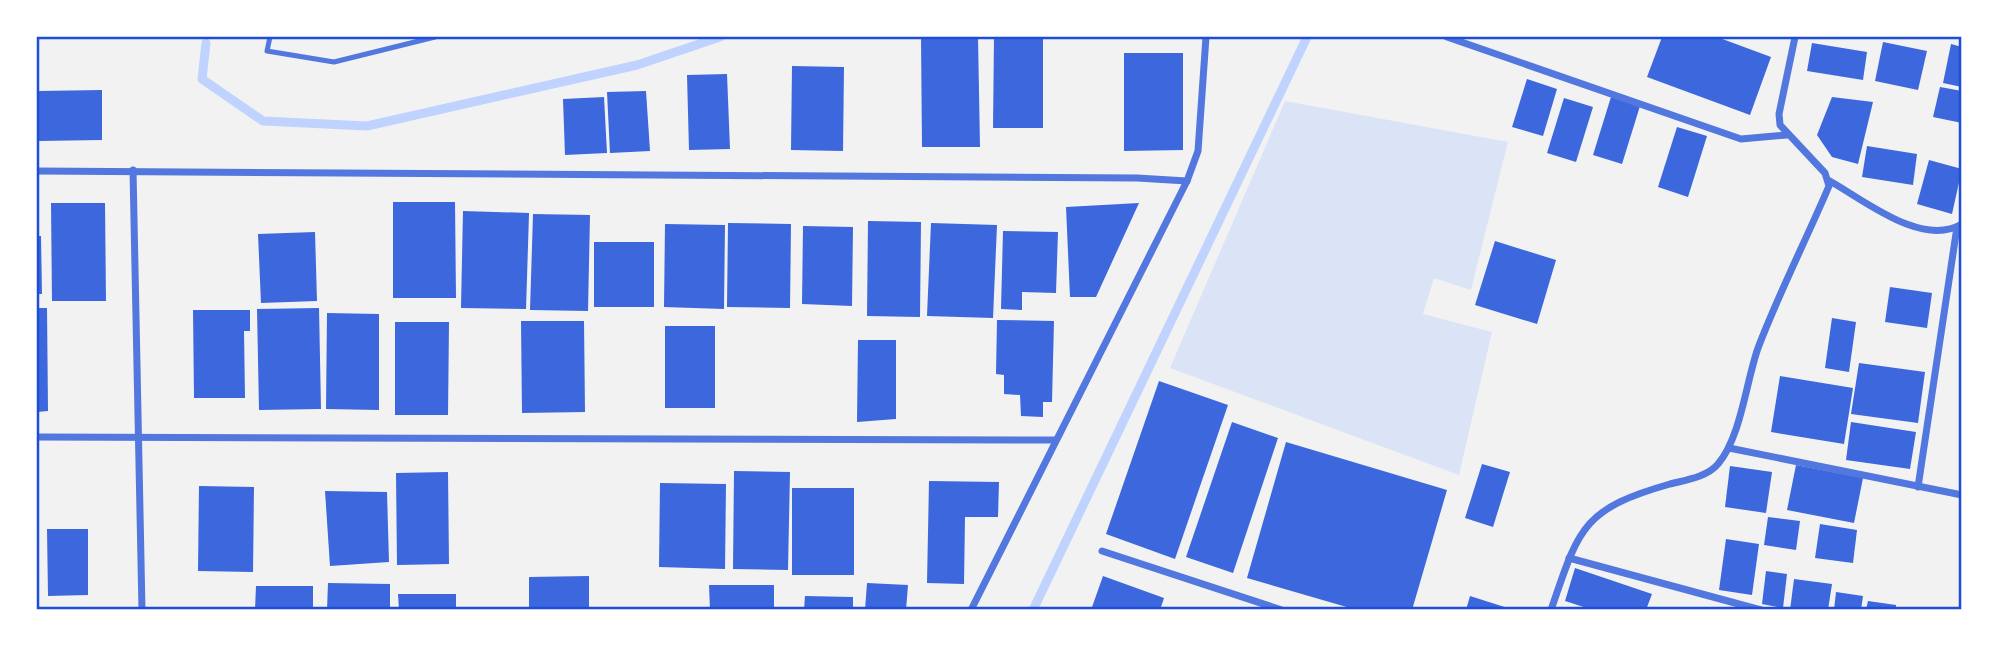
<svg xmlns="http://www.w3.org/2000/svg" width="1999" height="647" viewBox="0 0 1999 647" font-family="Inter,sans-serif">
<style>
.green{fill:#dbe4f7}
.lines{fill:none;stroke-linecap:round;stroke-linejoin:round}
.stream{stroke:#bfd3fe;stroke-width:9}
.building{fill:#3d67dc}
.service{stroke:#5277de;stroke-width:5}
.minor{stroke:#5277de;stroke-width:7}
.neatline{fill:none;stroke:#1d4ed8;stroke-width:2.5}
</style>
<rect width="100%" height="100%" fill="#f2f2f2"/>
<!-- green -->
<polygon class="green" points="1285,101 1508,142 1471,290 1434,278 1423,314 1492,332 1459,475 1170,368"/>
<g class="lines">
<!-- stream -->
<g class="stream">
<polyline points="206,43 202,79 263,121 367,126 637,65 720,37"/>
<polyline points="1033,610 1307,37"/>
</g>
</g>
<!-- building -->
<g class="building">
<polygon points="921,37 978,37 980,147 922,147"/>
<polygon points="994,37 1043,37 1043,128 993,128"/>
<polygon points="1662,37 1717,37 1771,57 1750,115 1647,77"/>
<polygon points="1883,42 1927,51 1918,90 1875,81"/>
<polygon points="1812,43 1867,52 1863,80 1807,71"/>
<polygon points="1951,44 1962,47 1962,87 1943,83"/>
<polygon points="1124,53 1183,53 1183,150 1124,151"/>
<polygon points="792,66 844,67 843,151 791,150"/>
<polygon points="727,74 730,149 689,150 687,75"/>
<polygon points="1527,79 1557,89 1543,136 1512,127"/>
<polygon points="1940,87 1962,91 1962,123 1933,117"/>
<polygon points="102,90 102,140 39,141 38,91"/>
<polygon points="646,91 650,151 610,153 607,92"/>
<polygon points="604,97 607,153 565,155 563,99"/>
<polygon points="1611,97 1640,106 1622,164 1593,155"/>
<polygon points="1832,97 1873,102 1858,164 1832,157 1817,135"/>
<polygon points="1564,98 1593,107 1576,162 1547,153"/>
<polygon points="1677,127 1707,136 1688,197 1658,187"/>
<polygon points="1867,146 1917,154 1913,185 1862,177"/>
<polygon points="1929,160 1962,169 1952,214 1917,204"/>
<polygon points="393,202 455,202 456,298 393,298"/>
<polygon points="51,203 105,203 106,301 52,301"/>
<polygon points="1139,203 1096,297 1070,297 1066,207"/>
<polygon points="463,211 529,213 526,309 461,308"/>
<polygon points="533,214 590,215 588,311 530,310"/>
<polygon points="868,221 921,222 920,317 867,316"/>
<polygon points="728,223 791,224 790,308 727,307"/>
<polygon points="931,223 997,225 993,318 927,316"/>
<polygon points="665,224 725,225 724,309 664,307"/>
<polygon points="803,226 853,227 852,306 802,304"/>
<polygon points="1003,231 1058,232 1056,293 1022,292 1022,310 1001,309"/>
<polygon points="315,232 317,301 261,303 258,234"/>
<polygon points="37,236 41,236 42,294 37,294"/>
<polygon points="1495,241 1556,260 1537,324 1475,305"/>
<rect x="594" y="242" width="60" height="65"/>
<polygon points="1890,287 1932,293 1927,328 1885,322"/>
<polygon points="37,308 47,308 48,411 37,412"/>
<polygon points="319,308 321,409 259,410 257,309"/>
<polygon points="193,310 250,310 250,331 244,331 245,398 194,398"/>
<polygon points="327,313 379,314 379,410 326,409"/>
<polygon points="1832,318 1856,322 1849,372 1825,368"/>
<polygon points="997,320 1054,321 1052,402 1043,402 1043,417 1021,416 1020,395 1004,394 1004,375 996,374"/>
<polygon points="521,321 584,321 585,412 522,413"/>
<polygon points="395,322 449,322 448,415 395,415"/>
<rect x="665" y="326" width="50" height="82"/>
<polygon points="858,340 896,340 896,419 857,422"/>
<polygon points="1859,363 1925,372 1918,423 1851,414"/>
<polygon points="1780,376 1853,388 1844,444 1771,432"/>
<polygon points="1159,381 1228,405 1175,559 1106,534"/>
<polygon points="1232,422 1278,438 1233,573 1186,557"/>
<polygon points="1851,422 1916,432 1910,469 1846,460"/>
<polygon points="1286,442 1447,490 1412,610 1357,610 1247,578"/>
<polygon points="1482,464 1510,472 1493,527 1465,518"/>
<polygon points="1796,465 1863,478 1854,523 1787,510"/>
<polygon points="1730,466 1772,472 1766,513 1725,507"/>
<polygon points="734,471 790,472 788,570 733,569"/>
<polygon points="448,472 449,564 397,565 396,473"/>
<polygon points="929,481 999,482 998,517 965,517 964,584 927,583"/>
<polygon points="660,483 726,484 725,569 659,567"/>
<polygon points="199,486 254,487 253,572 198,571"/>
<rect x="792" y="488" width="62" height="87"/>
<polygon points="325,491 387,492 389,562 330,566"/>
<polygon points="1768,517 1800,521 1796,550 1764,545"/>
<polygon points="1820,524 1857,530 1853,563 1815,558"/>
<polygon points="47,529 88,529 88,595 48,596"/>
<polygon points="1726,539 1759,544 1752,595 1719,590"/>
<polygon points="1575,568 1652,594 1646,610 1593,610 1565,601"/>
<polygon points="1766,571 1787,574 1783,608 1762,604"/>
<polygon points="589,576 589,610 529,610 529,577"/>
<polygon points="1103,576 1164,598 1160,610 1091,610"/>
<polygon points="1794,579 1832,584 1828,610 1790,610"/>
<polygon points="328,583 390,584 390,610 327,610"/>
<polygon points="867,583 908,585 906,610 865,610"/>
<polygon points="709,585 774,585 774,610 710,610"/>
<polygon points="256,586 313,586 313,610 255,610"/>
<polygon points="1836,592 1863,596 1861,610 1834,610"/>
<polygon points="398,594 456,594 456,610 399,610"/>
<polygon points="805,596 853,597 853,610 804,610"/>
<polygon points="1470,596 1514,610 1466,610"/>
<polygon points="1868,601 1896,605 1896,610 1866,610"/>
</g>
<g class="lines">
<!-- service -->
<polyline class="service" points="270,37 267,51 334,62 435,37"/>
<!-- minor -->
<g class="minor">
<polyline points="1447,37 1741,139 1787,135"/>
<polyline points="133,170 142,610"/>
<polyline points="37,171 1137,178 1187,181"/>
<path d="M1828 180C1863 199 1921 248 1962 224"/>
<polyline points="37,437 1054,440"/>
<polyline points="1729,448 1962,495"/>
<polyline points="1918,487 1957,227"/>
<polyline points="1102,551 1282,610"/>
<polyline points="1569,558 1761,610"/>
<polyline points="971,610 1187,181 1198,151 1206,37"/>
<path d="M1551 610C1579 528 1582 509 1670 484 1686 480 1707 477 1718 464 1741 437 1746 382 1758 348 1779 293 1806 240 1829 186L1825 173 1780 125 1779 114 1795 37"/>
</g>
</g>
<!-- border -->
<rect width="1999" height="647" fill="none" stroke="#ffffff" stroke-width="77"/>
<rect x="38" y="38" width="1922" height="570" class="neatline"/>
</svg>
